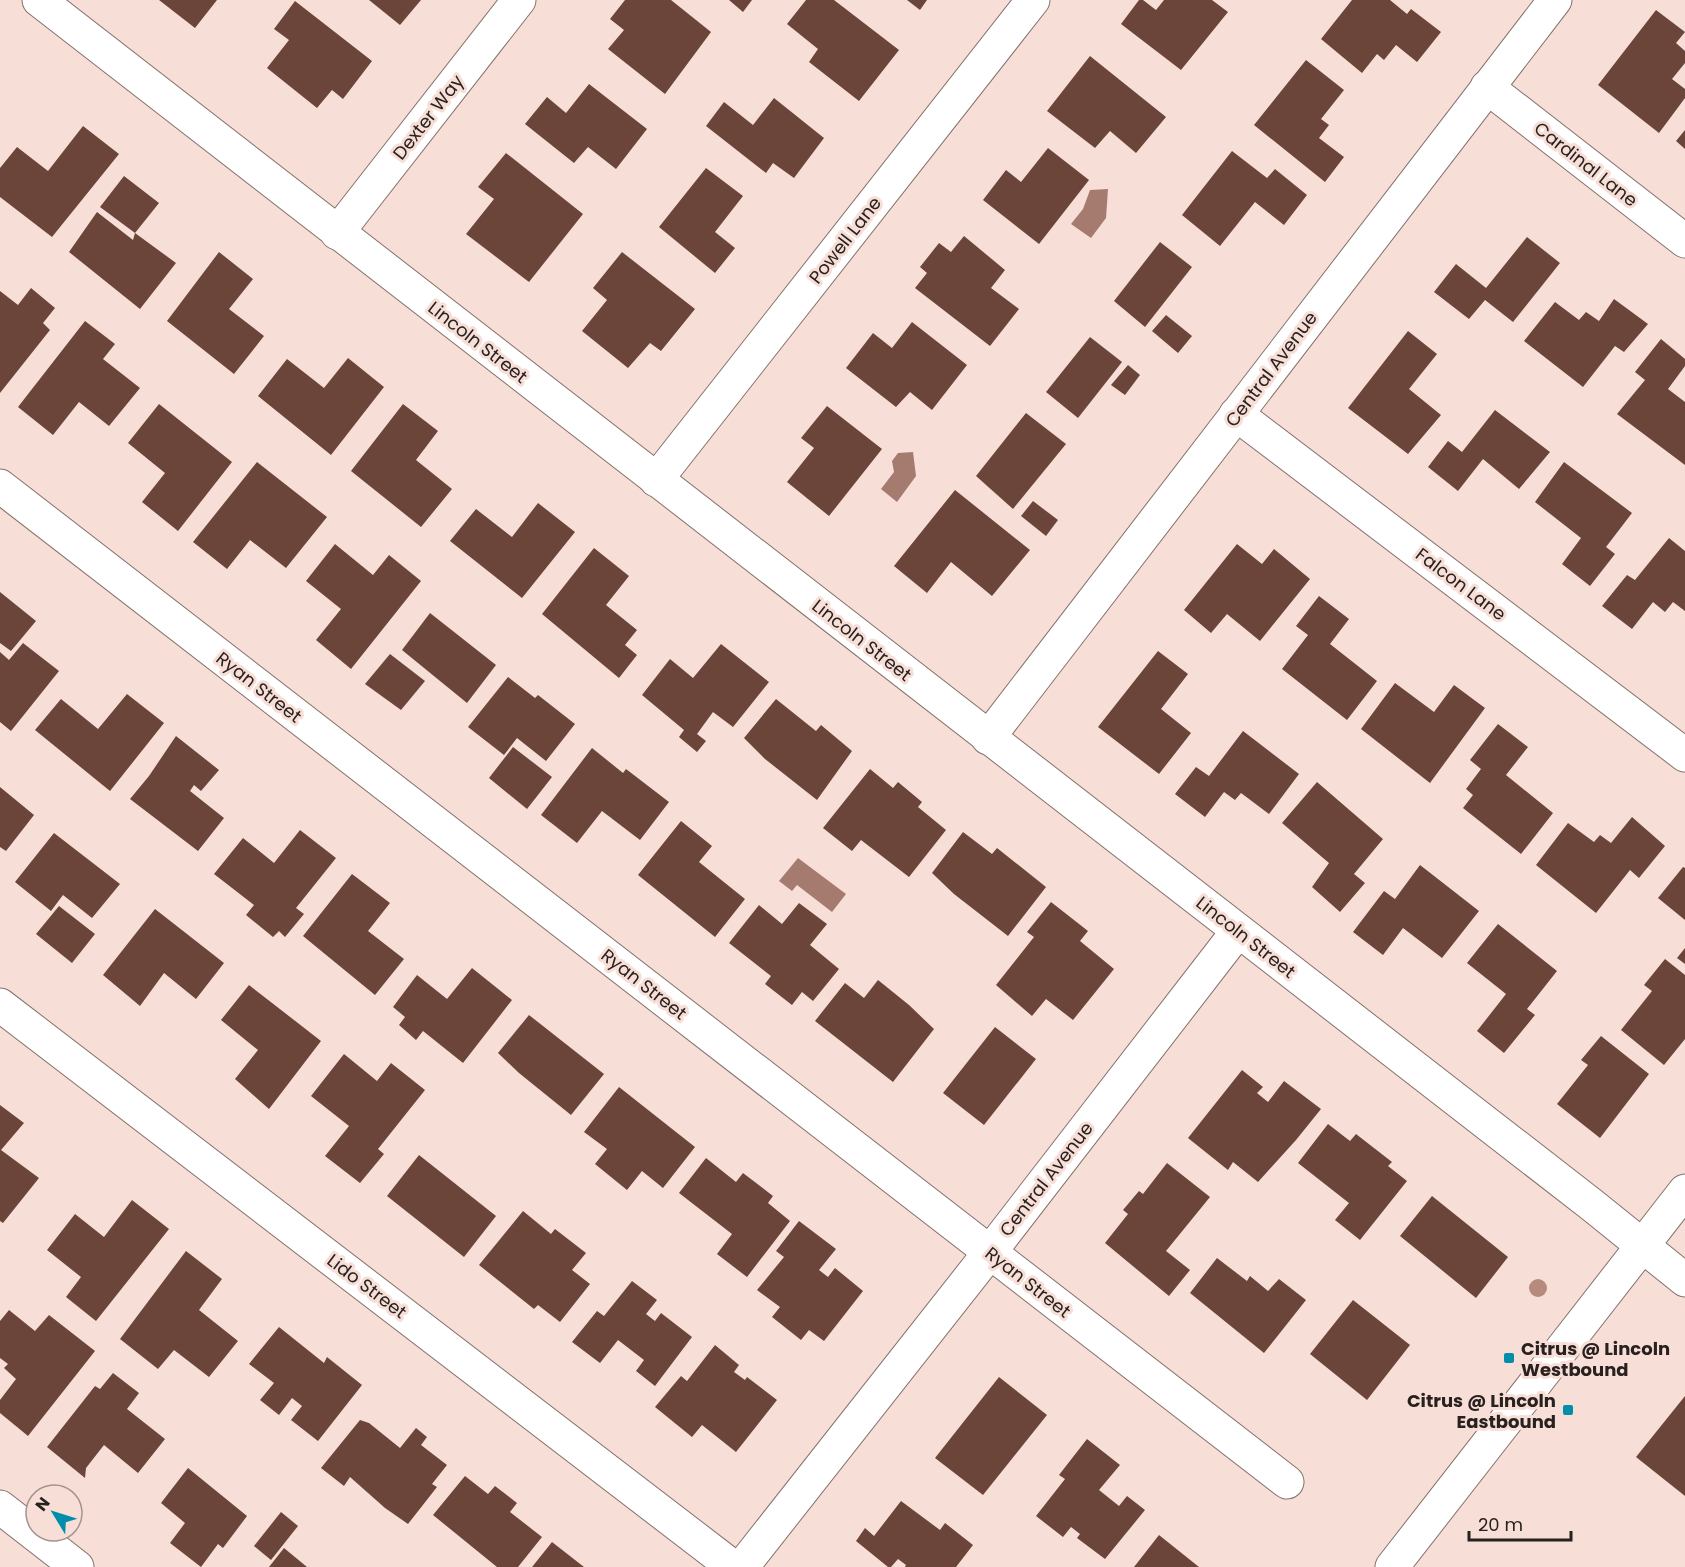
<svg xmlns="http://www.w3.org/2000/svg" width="1685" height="1567" viewBox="0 0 1685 1567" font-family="Poppins,sans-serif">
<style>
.water{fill:#a67b6f}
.building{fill:#6b4539}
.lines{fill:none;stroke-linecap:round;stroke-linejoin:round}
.minor-casing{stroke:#85716b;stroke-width:35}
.tertiary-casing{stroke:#85716b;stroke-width:35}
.minor{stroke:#fff;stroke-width:33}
.tertiary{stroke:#fff;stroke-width:33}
.tree{fill:#b68a7d}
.poi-dot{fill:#008eaa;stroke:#f7dfd8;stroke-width:2}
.labels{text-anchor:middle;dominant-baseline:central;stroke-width:6;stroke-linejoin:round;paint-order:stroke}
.street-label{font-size:18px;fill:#29211f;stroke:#f7dfd8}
.poi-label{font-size:18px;font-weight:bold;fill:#29211f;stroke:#f7dfd8;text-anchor:start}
</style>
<rect width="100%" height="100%" fill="#f7dfd8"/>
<!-- water -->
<g class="water">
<polygon points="1108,189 1106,218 1091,238 1071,224 1083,209 1090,190"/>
<polygon points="913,452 916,476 897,502 881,489 894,472 892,461 898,453"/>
<polygon points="798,858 846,894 832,912 797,885 792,891 779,881"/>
</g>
<!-- building -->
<g class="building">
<polygon points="159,0 217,0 195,28"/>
<polygon points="369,0 421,0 400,25"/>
<polygon points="625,0 671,0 711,32 665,94 608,49 624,30 610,19"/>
<polygon points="729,0 752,0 743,12"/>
<polygon points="806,0 834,0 899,50 859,101 809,62 818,49 787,24"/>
<polygon points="907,0 927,0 920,10"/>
<polygon points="1139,0 1143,0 1156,10 1164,0 1212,0 1228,12 1181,70 1121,24"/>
<polygon points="1352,0 1390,0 1407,14 1411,9 1441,32 1417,62 1396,45 1384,60 1377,54 1362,73 1321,39"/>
<polygon points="295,1 372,61 343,99 332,90 317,108 267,68 289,40 274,29"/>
<polygon points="1656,10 1685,32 1676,43 1685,51 1685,63 1672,79 1685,89 1685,98 1659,133 1598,85"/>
<polygon points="1090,56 1166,117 1136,153 1110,131 1095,148 1047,111"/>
<polygon points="1306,60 1344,90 1321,119 1329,125 1319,138 1344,157 1325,182 1254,125"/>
<polygon points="589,84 647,129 616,169 588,147 574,163 525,124 547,97 566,113"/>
<polygon points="774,98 824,138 794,178 773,163 766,173 706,126 724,102 753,125"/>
<polygon points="83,126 119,154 52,237 0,197 0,168 17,147 48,171"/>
<polygon points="1685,130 1685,149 1676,141"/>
<polygon points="1048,148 1089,180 1039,244 983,200 1006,170 1021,182"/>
<polygon points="1232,151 1267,178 1275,169 1307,195 1284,225 1255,202 1220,246 1182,215"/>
<polygon points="506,153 583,214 529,282 466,234 494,199 478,187"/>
<polygon points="706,168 743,196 715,232 735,248 715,273 659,227"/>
<polygon points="124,176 159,203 135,233 176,263 140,309 69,252 97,212 133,240 135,233 100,207"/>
<polygon points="964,236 1005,270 991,288 1019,309 990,346 915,288 927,273 920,267 939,243 951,252"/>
<polygon points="1527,237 1560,263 1513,322 1485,300 1469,319 1434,292 1456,264 1486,288"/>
<polygon points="1160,242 1192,267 1145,327 1114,301"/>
<polygon points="219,252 253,279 229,309 264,336 234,374 167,321"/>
<polygon points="622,252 695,309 661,351 650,343 628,368 582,331 607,300 593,288"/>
<polygon points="31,288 55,308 43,323 50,330 0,393 0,291 18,305"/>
<polygon points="1614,299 1648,324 1624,352 1615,346 1583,387 1524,341 1555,302 1579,320 1586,312 1599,321"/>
<polygon points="1166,315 1192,336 1178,353 1152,331"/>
<polygon points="85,321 115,344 103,359 140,388 109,426 79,402 53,435 18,407"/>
<polygon points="912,322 967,365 932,410 910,392 896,407 846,368 873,333 892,348"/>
<polygon points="1408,331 1437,354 1409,389 1441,415 1408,454 1348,408"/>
<polygon points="1090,337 1122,362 1078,418 1046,392"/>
<polygon points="1661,339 1685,359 1685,366 1668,389 1685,402 1685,465 1617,414 1645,380 1635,372"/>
<polygon points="348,358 384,387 331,455 258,396 287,359 324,388"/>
<polygon points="1128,365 1140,375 1125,395 1111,385"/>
<polygon points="159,404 232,462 178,531 142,502 165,473 128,443"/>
<polygon points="403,404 438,431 416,460 452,489 421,527 351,471"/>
<polygon points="827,406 882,449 829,516 787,482 814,448 801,438"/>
<polygon points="1495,410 1550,452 1519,489 1483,459 1458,491 1428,467 1448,441 1462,452"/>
<polygon points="1026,413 1066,444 1013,509 976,476"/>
<polygon points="257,462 327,517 286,568 250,540 227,569 193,542"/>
<polygon points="1564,462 1632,513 1606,547 1615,554 1590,586 1562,564 1581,538 1535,502"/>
<polygon points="955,490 1030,550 992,596 951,562 927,593 894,566"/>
<polygon points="1033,501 1058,520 1046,536 1021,516"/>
<polygon points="538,503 575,532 522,598 450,541 476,509 512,537"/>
<polygon points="1669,538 1685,551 1685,611 1673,602 1665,612 1653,602 1632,629 1602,606 1627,575 1635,580"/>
<polygon points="335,544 373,575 389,555 421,581 351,669 316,640 341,609 306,581"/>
<polygon points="1237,544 1262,564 1274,549 1310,579 1260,641 1227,614 1211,633 1184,610"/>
<polygon points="594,548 629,576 606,605 637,630 625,645 637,655 619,678 542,614"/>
<polygon points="0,592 36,621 11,651 0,643"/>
<polygon points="1319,596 1349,619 1330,644 1377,681 1347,720 1282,669 1308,635 1296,626"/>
<polygon points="430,613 496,665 467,703 402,650"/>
<polygon points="23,643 59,671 11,731 0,722 0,652 9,660"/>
<polygon points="721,644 769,682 733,727 713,712 697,734 706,741 697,752 679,737 684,730 642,695 670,659 693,678"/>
<polygon points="1158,651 1188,674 1161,709 1191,733 1159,774 1098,727"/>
<polygon points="390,654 425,681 401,710 365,684"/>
<polygon points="508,677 535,698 538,695 575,724 546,761 517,738 504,755 468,727"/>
<polygon points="1395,683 1434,712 1454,685 1485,708 1430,783 1361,729"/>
<polygon points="127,694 164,723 110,791 35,730 61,699 98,729"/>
<polygon points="776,699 816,731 821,725 852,751 817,800 765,759 744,738"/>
<polygon points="1498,724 1528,747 1506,775 1553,813 1521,854 1463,808 1473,795 1466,789 1481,769 1470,760"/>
<polygon points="1243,731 1299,774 1269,814 1241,793 1235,800 1224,792 1205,817 1175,794 1196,767 1209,776"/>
<polygon points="176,736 219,770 201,791 194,785 190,791 224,818 198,851 130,799 149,776"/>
<polygon points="513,747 552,777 527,809 489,778"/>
<polygon points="592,748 623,773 626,769 669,802 640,840 602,811 577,843 541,815"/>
<polygon points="870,769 893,788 898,782 922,802 918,807 946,830 909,877 861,840 852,851 823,828"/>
<polygon points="1317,782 1383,839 1354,874 1365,883 1340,912 1312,887 1329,863 1282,823"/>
<polygon points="0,787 34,815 6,851 0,847"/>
<polygon points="1632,817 1665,846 1639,878 1630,870 1596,913 1536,865 1568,823 1594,842 1600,835 1611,843"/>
<polygon points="681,821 712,846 699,862 745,899 715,937 638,875"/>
<polygon points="300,830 336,858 296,908 304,914 285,937 279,931 273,937 246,915 254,905 214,874 243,838 274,863"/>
<polygon points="963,832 992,854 997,848 1046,887 1008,936 954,894 932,873"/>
<polygon points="54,833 120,884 92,918 63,895 51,911 15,882"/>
<polygon points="1420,865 1479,911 1442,958 1403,928 1383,955 1353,932 1384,891 1395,899"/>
<polygon points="1683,867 1685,868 1685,920 1658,898"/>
<polygon points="352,874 390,903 368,931 404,959 375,995 303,936"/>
<polygon points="1051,902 1088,931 1080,941 1114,969 1073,1020 1046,999 1032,1016 996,985 1034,937 1027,932"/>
<polygon points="799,903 827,924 810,945 839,969 813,1001 802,992 792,1005 765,984 771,976 729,943 759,905 782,924"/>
<polygon points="59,906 95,934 72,963 36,934"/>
<polygon points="155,909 224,963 196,999 164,973 140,1006 103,975"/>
<polygon points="1498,924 1557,971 1527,1009 1535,1015 1504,1053 1477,1031 1506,994 1467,963"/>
<polygon points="1685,948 1685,964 1677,958"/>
<polygon points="1665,959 1685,975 1685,1039 1664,1065 1621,1030 1652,991 1644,985"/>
<polygon points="472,968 512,1000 463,1063 423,1031 416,1040 399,1025 405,1017 393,1007 417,975 447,999"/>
<polygon points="878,980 909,1005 934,1029 893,1082 815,1021 845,983 864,998"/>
<polygon points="249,985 321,1041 269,1109 235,1079 258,1050 221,1020"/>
<polygon points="529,1015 604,1074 571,1115 519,1073 498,1053"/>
<polygon points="995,1027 1036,1059 984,1125 943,1093"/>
<polygon points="1601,1036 1649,1074 1600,1138 1557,1104 1588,1065 1581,1060"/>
<polygon points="344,1054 377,1081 391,1063 425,1090 378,1149 384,1154 360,1183 325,1156 349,1126 311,1096"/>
<polygon points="1242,1070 1263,1087 1257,1093 1268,1102 1284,1081 1321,1109 1296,1140 1258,1182 1233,1162 1228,1170 1188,1138"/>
<polygon points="619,1087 695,1147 663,1188 642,1171 627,1190 595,1164 607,1149 584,1132"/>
<polygon points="0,1105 24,1123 1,1150 39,1178 3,1223 0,1221"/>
<polygon points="1328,1124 1350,1141 1356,1134 1392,1162 1388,1166 1407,1181 1360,1240 1335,1220 1349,1203 1298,1163"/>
<polygon points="419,1155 496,1216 464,1257 387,1196"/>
<polygon points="706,1158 736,1182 743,1173 773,1196 768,1203 790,1221 747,1277 717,1254 732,1234 679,1193"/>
<polygon points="1167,1163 1210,1197 1166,1251 1190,1270 1169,1296 1105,1243 1128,1214 1123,1210 1139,1191 1143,1194"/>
<polygon points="1432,1196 1508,1257 1476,1298 1400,1236"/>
<polygon points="132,1200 169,1229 96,1321 66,1297 81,1277 47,1250 75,1214 104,1237"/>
<polygon points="523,1211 551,1234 555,1229 586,1253 572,1270 590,1284 560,1322 538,1305 534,1309 479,1265"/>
<polygon points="799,1221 836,1249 819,1270 828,1277 835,1268 863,1291 824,1341 809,1330 801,1340 772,1317 780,1307 757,1290 784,1257 776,1251"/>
<polygon points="186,1251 222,1279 199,1310 238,1341 209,1377 174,1350 158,1369 120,1339"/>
<polygon points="1217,1258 1247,1281 1250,1276 1268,1291 1279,1279 1306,1300 1264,1353 1190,1293"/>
<polygon points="632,1281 657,1300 646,1314 655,1321 661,1313 692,1337 655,1386 636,1371 644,1360 618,1340 600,1363 572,1342 597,1311 604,1316"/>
<polygon points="1353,1300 1410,1345 1367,1400 1310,1354"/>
<polygon points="9,1310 35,1331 49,1315 95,1351 28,1436 0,1413 0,1400 16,1379 4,1368 8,1364 0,1358 0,1321"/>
<polygon points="279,1327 324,1363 327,1357 362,1385 318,1441 291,1420 302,1406 292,1398 279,1415 260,1400 274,1383 249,1364"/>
<polygon points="715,1345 739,1365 734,1372 745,1380 747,1377 777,1400 736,1452 702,1425 692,1437 655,1407 681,1376 687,1381"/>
<polygon points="113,1373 139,1393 127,1409 165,1439 138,1473 104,1445 86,1468 85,1478 47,1447 95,1386 100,1389"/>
<polygon points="999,1377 1047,1415 983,1495 935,1458"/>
<polygon points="1685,1396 1685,1496 1636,1457"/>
<polygon points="360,1420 369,1423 400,1448 416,1428 427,1437 421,1445 447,1465 432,1484 437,1487 408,1524 385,1508 350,1477 344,1486 321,1468"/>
<polygon points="1087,1439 1120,1465 1099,1490 1119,1506 1127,1496 1145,1510 1105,1559 1077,1538 1080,1534 1071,1527 1063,1537 1036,1516 1065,1479 1059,1475"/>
<polygon points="188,1468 247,1516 223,1548 218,1544 201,1567 170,1543 185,1523 161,1503"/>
<polygon points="465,1476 488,1494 495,1486 517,1503 510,1512 542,1537 518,1567 497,1567 433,1515"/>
<polygon points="901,1501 940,1530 945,1523 973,1545 956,1567 905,1567 906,1565 898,1559 891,1567 888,1567 856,1541 865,1528 874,1536"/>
<polygon points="281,1512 298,1526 271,1560 254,1546"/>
<polygon points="1159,1535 1199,1567 1134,1567"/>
<polygon points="552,1542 584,1567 532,1567"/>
<polygon points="284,1548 307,1567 269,1567"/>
</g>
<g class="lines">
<!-- minor casing -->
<g class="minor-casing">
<g id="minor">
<polyline points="39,0 1592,1205 1685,1280"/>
<polyline points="1487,87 1685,241"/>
<polyline points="337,233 519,0"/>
<polyline points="1236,414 1685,755"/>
<polyline points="656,480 1033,0"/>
<polyline points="0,486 1287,1482"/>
<polyline points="988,738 1555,0"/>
<polyline points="0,1005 733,1567"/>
<polyline points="0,1507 77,1567"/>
<polyline points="742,1567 990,1252 1238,931"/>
</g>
</g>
<!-- tertiary casing -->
<g class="tertiary-casing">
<polyline id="tertiary" points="1392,1567 1685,1191"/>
</g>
<!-- minor -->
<use href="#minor" class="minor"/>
<!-- tertiary -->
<use href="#tertiary" class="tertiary"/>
</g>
<!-- trees -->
<circle class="tree" cx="1538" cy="1288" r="9"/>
<!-- markers -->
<g class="poi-dot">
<rect x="1503" y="1352" width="12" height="12" rx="3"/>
<rect x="1562" y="1404" width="12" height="12" rx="3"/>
</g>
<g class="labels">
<!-- street labels -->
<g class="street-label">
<text transform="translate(428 117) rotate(-52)">Dexter Way</text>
<text transform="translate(1586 164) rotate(38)">Cardinal Lane</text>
<text transform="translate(845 240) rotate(-52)">Powell Lane</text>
<text transform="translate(478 342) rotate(38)">Lincoln Street</text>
<text transform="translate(1271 369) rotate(-53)">Central Avenue</text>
<text transform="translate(1461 584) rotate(37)">Falcon Lane</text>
<text transform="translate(862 640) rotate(38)">Lincoln Street</text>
<text transform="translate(259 687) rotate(38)">Ryan Street</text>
<text transform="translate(1246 937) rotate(38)">Lincoln Street</text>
<text transform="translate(644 984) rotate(38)">Ryan Street</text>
<text transform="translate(1046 1179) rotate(-52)">Central Avenue</text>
<text transform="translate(1028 1282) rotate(38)">Ryan Street</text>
<text transform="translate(367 1286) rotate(37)">Lido Street</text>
</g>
<!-- poi labels -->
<g class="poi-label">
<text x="1521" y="1348">Citrus @ Lincoln<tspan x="1521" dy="21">Westbound</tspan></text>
<text x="1556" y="1400" text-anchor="end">Citrus @ Lincoln<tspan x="1556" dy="21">Eastbound</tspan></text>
</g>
</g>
<!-- north arrow -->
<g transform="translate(54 1513) rotate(308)"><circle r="28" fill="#f7dfd8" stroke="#a5938e" stroke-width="1.5"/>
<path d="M0-4.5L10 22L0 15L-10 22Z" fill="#008eaa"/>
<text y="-9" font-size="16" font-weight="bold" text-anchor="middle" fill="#29211f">N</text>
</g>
<!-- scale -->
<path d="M1469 1531v9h102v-9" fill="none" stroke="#29211f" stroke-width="3"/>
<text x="1478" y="1531" font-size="18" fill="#29211f" stroke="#f7dfd8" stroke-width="4.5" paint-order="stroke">20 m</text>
</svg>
